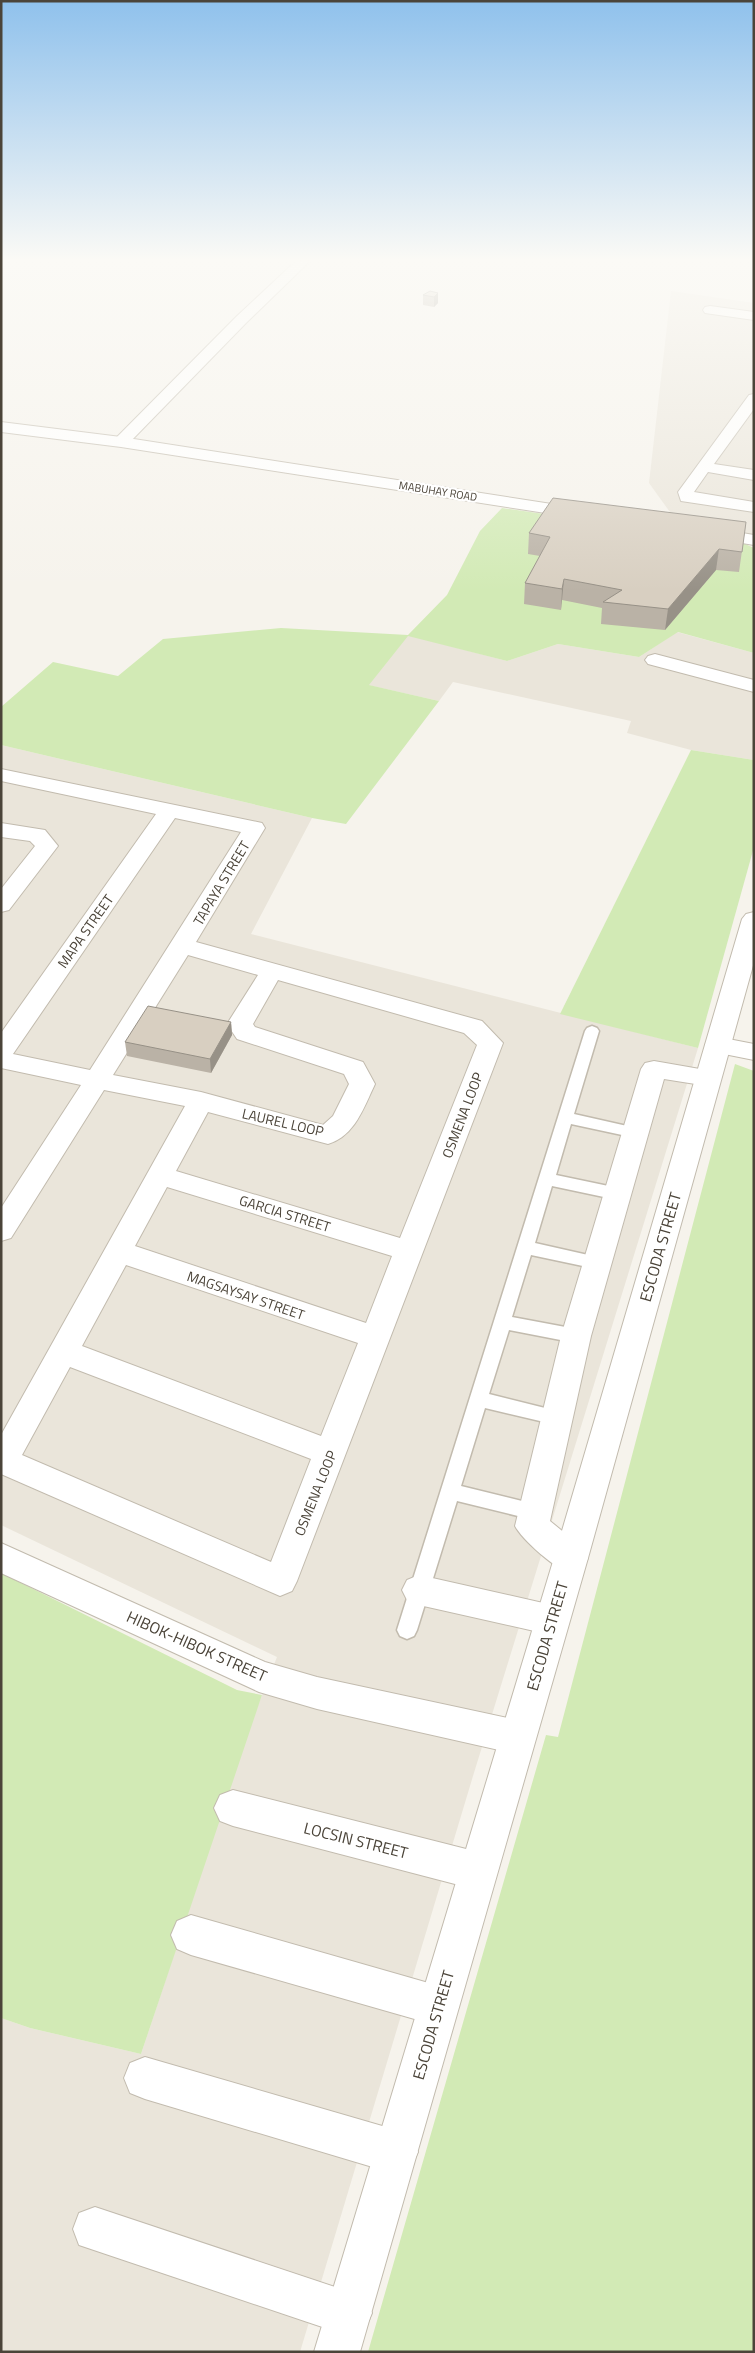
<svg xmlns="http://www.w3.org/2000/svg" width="755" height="2353" viewBox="0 0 755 2353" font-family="'Titillium Web',sans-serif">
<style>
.residential{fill:#eae5da}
.green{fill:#d2eab5}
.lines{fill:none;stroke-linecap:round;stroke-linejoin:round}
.service-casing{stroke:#c2bbae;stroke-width:3}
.minor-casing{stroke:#c2bbae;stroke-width:2}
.tertiary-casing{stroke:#c2bbae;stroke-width:2}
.service{fill:#fff;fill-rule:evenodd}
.minor{fill:#fff;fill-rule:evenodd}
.tertiary{fill:#fff;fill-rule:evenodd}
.wall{fill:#bab2a6}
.shaded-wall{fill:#979187}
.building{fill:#d8cfc1;stroke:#979187}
.labels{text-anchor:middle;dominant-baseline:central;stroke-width:4.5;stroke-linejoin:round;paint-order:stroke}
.far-street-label{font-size:11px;fill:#4b4439;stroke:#fff}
.street-label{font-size:14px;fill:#4b4439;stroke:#fff}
.near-street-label{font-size:16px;fill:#4b4439;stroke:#fff}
</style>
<rect width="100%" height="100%" fill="#f6f3ec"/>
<!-- residential -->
<g class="residential">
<polygon points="671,291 754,303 754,537 680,526 649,483"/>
<polygon points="677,632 754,653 754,760 691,750 627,733 631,721 453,682 439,701 368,685 408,635 507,661 558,644 639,657"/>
<polygon points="1,745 312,818 251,934 698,1048 473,1776 300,2352 1,2352 1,2018 30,2028 141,2054 250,1726 277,1657 1,1525"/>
</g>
<!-- green -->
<g class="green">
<polygon points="502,508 743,543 754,548 754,653 678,632 639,657 558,644 507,661 408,636 369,685 439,701 346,824 312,818 1,745 1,707 53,662 118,676 163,639 281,628 408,635 447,595 480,531"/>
<polygon points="691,750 754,760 754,847 698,1048 560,1014"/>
<polygon points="735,1064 754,1071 754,2352 368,2352 546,1735 558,1737"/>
<polygon points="1,1573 237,1690 262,1695 141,2054 30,2028 1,2018"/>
</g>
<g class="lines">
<!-- service casing -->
<g class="service-casing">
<polygon id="service" points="592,1026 597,1028 599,1031 574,1114 636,1128 642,1129 644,1133 642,1137 636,1138 571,1124 556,1175 618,1188 624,1190 626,1194 624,1198 618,1200 552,1186 535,1243 597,1257 603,1259 606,1263 603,1267 597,1269 531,1255 512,1317 576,1329 582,1331 585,1336 582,1341 576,1343 509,1330 489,1394 557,1411 564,1413 566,1418 564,1423 557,1425 485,1408 461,1486 534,1504 541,1506 544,1512 541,1518 534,1520 457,1501 417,1630 414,1636 407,1639 400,1636 397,1630 585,1031 587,1028"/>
</g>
<!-- minor casing -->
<g class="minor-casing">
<g id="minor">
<polygon points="296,261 310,261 246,323 127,445 115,445 113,442 115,439 236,317"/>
<polygon points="710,306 754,312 754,320 705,313 703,310 705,307"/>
<polygon points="754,394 754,409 714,464 754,470 754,480 708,472 694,492 754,502 754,512 681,501 678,492 749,395"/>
<polygon points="655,654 754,680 754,692 648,664 645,660 648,656"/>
<path d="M1 769 262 823 265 828 196 942 482 1021 503 1043 297 1581 292 1591 280 1596 1 1474V1435L185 1106 104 1090 11 1238 1 1241V1208L81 1085 1 1068V1033L156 814 1 781ZM175 818 241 832 90 1070 13 1054ZM188 955 258 975 227 1024 237 1039 344 1074 349 1084 333 1116 323 1125 201 1092 113 1075ZM278 980 464 1033 477 1045 400 1238 176 1171 208 1112 328 1144C355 1136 364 1107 375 1084L363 1062 255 1027 253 1024ZM167 1187 392 1256 366 1323 135 1246ZM126 1265 358 1343 321 1436 82 1346ZM70 1367 311 1459 271 1562 22 1455Z"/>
<polygon points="1,823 45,830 58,846 9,910 1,912 1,889 35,846 30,841 1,837"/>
<polygon points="718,1037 754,1044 754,1060 709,1051 705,1045 709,1039"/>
<path d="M654 1061 717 1072 721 1078 717 1084 708 1086 664 1079 591 1336 550 1521 583 1548 588 1558 583 1568C580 1569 575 1572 572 1572 558 1573 521 1538 515 1526L561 1336 641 1069 645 1063Z"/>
<polygon points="1,1543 265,1662 317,1677 517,1720 530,1725 535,1737 530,1749 517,1754 317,1709 259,1692 1,1573"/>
<polygon points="419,1575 552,1605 564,1609 569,1620 564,1631 552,1635 419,1605 407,1600 402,1590 407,1580"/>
<polygon points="233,1790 478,1852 492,1858 497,1871 492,1884 478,1890 233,1826 220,1821 214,1808 220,1795"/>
<polygon points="191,1915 439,1986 453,1992 459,2006 453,2020 439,2026 191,1955 177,1949 171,1935 177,1921"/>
<polygon points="145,2057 396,2130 411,2137 418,2152 411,2167 396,2174 145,2099 130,2093 124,2078 130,2063"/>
<polygon points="95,2207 365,2297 372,2313 365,2329 349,2336 79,2245 73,2229 79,2213"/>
</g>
</g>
<!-- tertiary casing -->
<g class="tertiary-casing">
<g id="tertiary">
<polygon points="1,422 121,437 584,509 590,510 592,514 590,518 584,519 121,447 1,432"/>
<polygon points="706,527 754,535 754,545 700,536 697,532 700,528"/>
<polygon points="754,912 754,962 588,1558 360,2352 314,2352 554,1558 742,919 746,914"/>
</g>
</g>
<!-- service -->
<use href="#service" class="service"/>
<!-- minor -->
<use href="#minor" class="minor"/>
<!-- tertiary -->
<use href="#tertiary" class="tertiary"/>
</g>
<!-- wall -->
<g class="wall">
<polygon points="438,293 438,303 434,307 423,305 423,295"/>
<polygon points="746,522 739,572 716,570 665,630 601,624 602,608 562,600 561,610 524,604 525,583 540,556 528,554 529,533"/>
<polygon points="231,1022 232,1035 211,1073 127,1056 125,1042"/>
</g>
<!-- shaded-wall -->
<g class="shaded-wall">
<polygon points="438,293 438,303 434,307 434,297"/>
<polygon points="719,549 716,570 665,630 668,609"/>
<polygon points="564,579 562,600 561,610 562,589"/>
<polygon points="231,1022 232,1035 211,1073 210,1059"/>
</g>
<!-- building -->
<g class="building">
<polygon points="430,291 438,293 434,297 423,295"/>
<polygon points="553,498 746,522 742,552 719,549 668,609 603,602 622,590 564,579 562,589 525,583 550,537 529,533"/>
<polygon points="148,1006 231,1022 210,1059 125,1042"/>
</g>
<!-- sky -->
<linearGradient id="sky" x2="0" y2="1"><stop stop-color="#8fc1ec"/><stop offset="0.44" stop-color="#fbfaf6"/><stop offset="1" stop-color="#fbfaf6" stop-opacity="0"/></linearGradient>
<rect width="755" height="591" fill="url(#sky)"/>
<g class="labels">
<!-- far-street labels -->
<g class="far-street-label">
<text transform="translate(438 491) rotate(9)">MABUHAY ROAD</text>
</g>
<!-- street labels -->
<g class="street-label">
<text transform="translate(221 883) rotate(-59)">TAPAYA STREET</text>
<text transform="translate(85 931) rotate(-55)">MAPA STREET</text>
<text transform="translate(462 1115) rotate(-69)">OSMENA LOOP</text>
<text transform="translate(283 1122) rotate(13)">LAUREL LOOP</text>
<text transform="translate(285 1213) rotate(17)">GARCIA STREET</text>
<text transform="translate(246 1295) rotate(19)">MAGSAYSAY STREET</text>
<text transform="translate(315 1493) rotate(-68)">OSMENA LOOP</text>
</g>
<!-- near-street labels -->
<g class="near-street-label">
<text transform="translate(660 1247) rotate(-74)">ESCODA STREET</text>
<text transform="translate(547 1636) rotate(-74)">ESCODA STREET</text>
<text transform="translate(197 1646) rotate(24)">HIBOK-HIBOK STREET</text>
<text transform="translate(356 1840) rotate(14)">LOCSIN STREET</text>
<text transform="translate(433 2025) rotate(-74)">ESCODA STREET</text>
</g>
</g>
<!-- border -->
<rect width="755" height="2353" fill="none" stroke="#4b4439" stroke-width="5"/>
</svg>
